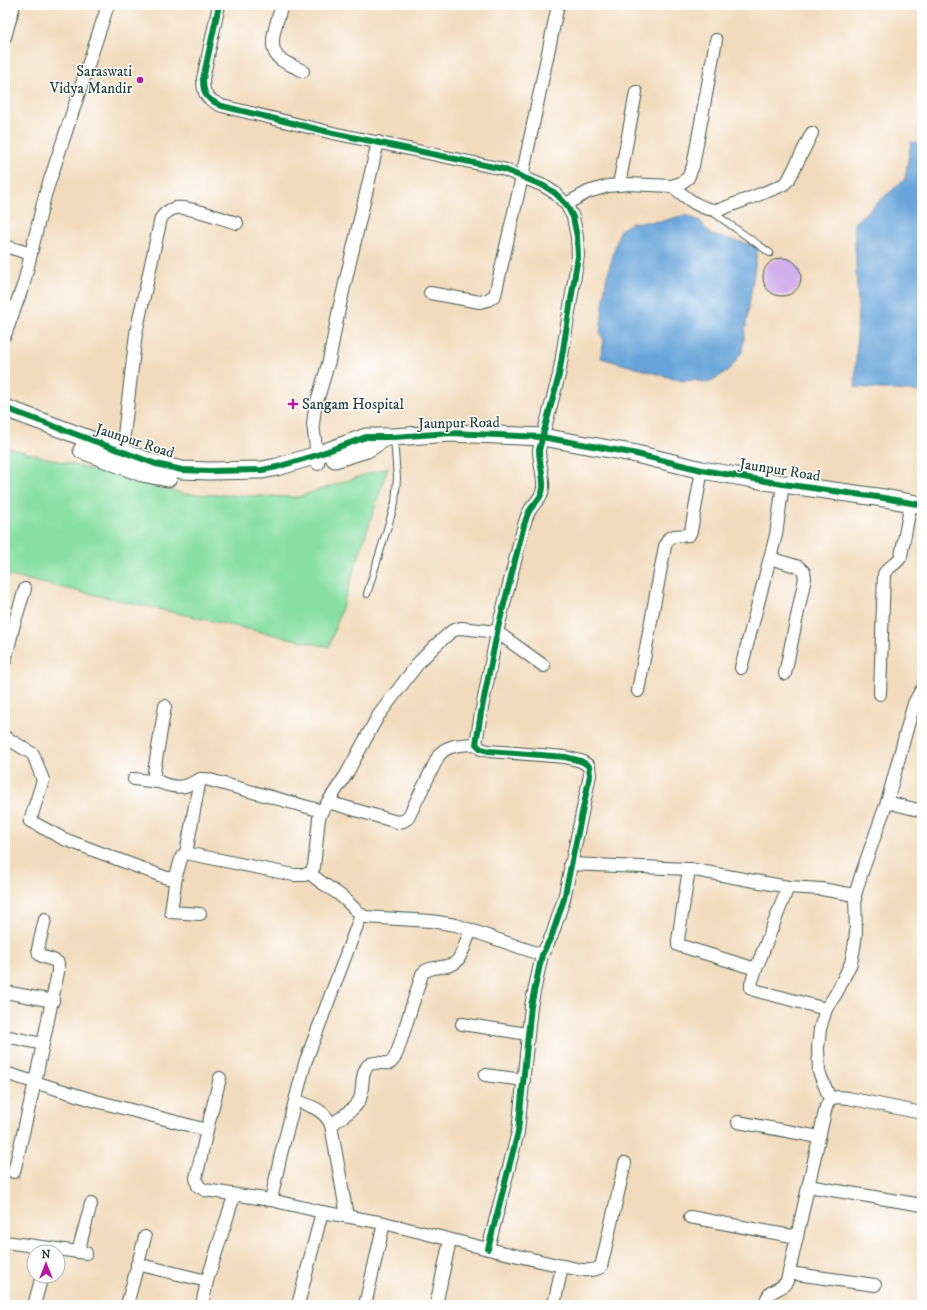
<svg xmlns="http://www.w3.org/2000/svg" width="927" height="1310" viewBox="0 0 927 1310" font-family="'IM FELL DW Pica',serif">
<style>
.green{fill:#88dfa3;stroke:#548e6c}
.water{fill:#67a4d9;stroke:#437086}
.building{fill:#d1afed}
.lines{fill:none;stroke-linecap:round;stroke-linejoin:round}
.lane-casing{stroke:#3f5549;stroke-width:8}
.street-casing{stroke:#3f5549;stroke-width:14}
.secondary-casing{stroke:#3f5549;stroke-width:19}
.lane{stroke:#fff;stroke-width:6}
.street{stroke:#fff;stroke-width:12}
.secondary{stroke:#fff;stroke-width:17}
.cycleway-casing{stroke:#fff;stroke-width:8}
.cycleway{stroke:#00873e;stroke-width:6}
.poi-dot{fill:#b5179e;stroke:#fff;stroke-width:1.5}
.labels{text-anchor:middle;dominant-baseline:central;stroke-width:3;stroke-linejoin:round;paint-order:stroke}
.poi-label{font-size:15px;fill:#1f3d34;stroke:#fff;text-anchor:end}
.street-label{font-size:15px;fill:#1f3d34;stroke:#fff}
</style>
<rect width="100%" height="100%" fill="#fff"/>
<filter id="ink" filterUnits="userSpaceOnUse"><feTurbulence type="fractalNoise" baseFrequency=".025" numOctaves="2"/><feDisplacementMap in="SourceGraphic" scale="8" xChannelSelector="R" yChannelSelector="G"/><feConvolveMatrix kernelMatrix="1 2 1 2 8 2 1 2 1" color-interpolation-filters="sRGB"/></filter>
<filter id="wash" filterUnits="userSpaceOnUse"><feTurbulence type="fractalNoise" baseFrequency=".012" numOctaves="4" result="noise"/><feDisplacementMap in="SourceGraphic" scale="16" xChannelSelector="R" yChannelSelector="G"/><feGaussianBlur stdDeviation="0.9" result="paint"/><feColorMatrix in="noise" values="0 0 0 0 0 0 0 0 0 0 0 0 0 0 0 0 0 1.4 0 .05"/><feComposite in="paint" operator="in"/></filter>
<g filter="url(#wash)">
<rect width="100%" height="100%" fill="#f2dbbd"/>
<!-- green -->
<polygon class="green" points="5,447 185,494 298,497 388,467 329,647 5,575"/>
<!-- water -->
<g class="water">
<polygon points="911,142 922,143 922,392 855,387 858,309 854,223 905,179"/>
<polygon points="685,215 700,221 711,235 758,246 742,352 729,370 709,383 692,380 682,381 601,358 604,340 600,333 606,280 620,230 632,223 662,221"/>
</g>
<g id="blocks">
<!-- building -->
<circle class="building" cx="782" cy="277" r="19"/>
</g>
</g>
<g filter="url(#ink)">
<use href="#blocks" fill-opacity="0" stroke="#3f5549" stroke-width="1"/>
<g class="lines">
<!-- lane casing -->
<g class="lane-casing">
<g id="lane">
<polyline points="711,211 770,253"/>
<polyline points="367,594 395,503 397,478 394,438"/>
</g>
</g>
<!-- street casing -->
<g class="street-casing">
<g id="street">
<path d="M219 5 203 79C203 96 207 99 222 106L333 133 503 169 544 186 555 193 566 204 573 217 577 237 578 256 559 375 539 450C539 463 544 475 543 488 542 498 535 502 530 510 527 514 526 520 524 525L498 628 481 713 476 744 481 749 489 751 565 757 581 761 589 766 590 775 564 899 552 935 542 955 531 1006 518 1132 488 1249"/>
<path d="M282 5C278 20 265 47 280 59 287 64 296 67 303 71"/>
<polyline points="5,37 14,5"/>
<polyline points="619,185 636,92"/>
<path d="M672 186C686 197 700 211 719 210L776 188 784 184 789 179 812 133"/>
<polyline points="566,204 588,192 608,186 628,184 672,186 681,183 688,178 693,166 716,40"/>
<polyline points="5,246 31,254"/>
<polyline points="430,293 480,302 488,300 495,295 522,177 558,5"/>
<polyline points="5,335 24,283 45,195 108,5"/>
<path d="M122 452 136 333 161 218C165 213 170 209 176 208 190 206 222 219 237 223"/>
<polyline points="318,464 313,424 315,408 329,361 339,309 378,142"/>
<polyline points="770,558 799,567 804,572 805,578 785,674"/>
<polyline points="5,661 14,624 25,589"/>
<polyline points="741,668 776,535 783,484"/>
<polyline points="638,691 665,546 669,538 674,536 689,535 691,531 702,470"/>
<path d="M880 694 884 574C888 566 898 564 901 556L911 503"/>
<path d="M165 706 154 772V778C161 785 179 789 188 785 195 782 198 779 206 779L322 811"/>
<polyline points="5,737 33,754 43,780 30,821 64,839 167,878 172,878 176,876 182,856 186,853 294,875 304,875 310,873 314,867 319,818 322,811 346,775 378,716 420,661 436,645 452,631 461,628 497,632 544,666"/>
<polyline points="134,779 158,782"/>
<path d="M328 802 397 822 403 821 408 818 439 755C448 744 463 745 476 744"/>
<polyline points="887,802 922,811"/>
<polyline points="186,853 200,779"/>
<polyline points="570,864 689,869 678,940 678,945 756,969"/>
<polyline points="689,869 788,887 821,889 855,895"/>
<path d="M310 873C320 883 331 888 341 896 350 903 356 912 365 917L431 921 456 925 542 955"/>
<polyline points="176,876 171,912 200,914"/>
<polyline points="788,887 756,969 751,984 751,988 754,990 826,1009"/>
<polyline points="5,992 53,1001"/>
<polyline points="462,1024 528,1034"/>
<polyline points="5,1036 43,1044"/>
<polyline points="5,1073 96,1101 207,1130"/>
<polyline points="485,1075 524,1080"/>
<polyline points="220,1078 207,1130 196,1178 198,1186 205,1190 271,1200 322,1212 384,1223 488,1249 562,1266 554,1305"/>
<polyline points="830,1099 819,1072 818,1048 820,1029 826,1009 837,992 851,963 854,948 856,933 855,895 862,872 887,802 914,703 922,689"/>
<path d="M295 1100C310 1106 324 1109 331 1125L347 1216"/>
<polyline points="738,1122 819,1137"/>
<path d="M331 1125C340 1118 355 1110 360 1099 364 1089 359 1065 374 1063 379 1062 385 1064 390 1063L394 1059 398 1050 422 974C431 964 446 970 456 962 462 957 467 938 471 930"/>
<path d="M14 1172 35 1082 58 972V963C53 958 44 959 39 954L38 949 45 919"/>
<polyline points="808,1186 922,1205"/>
<polyline points="271,1200 281,1154 305,1063 361,915"/>
<polyline points="690,1217 797,1237"/>
<polyline points="5,1242 86,1253"/>
<polyline points="78,1252 91,1204"/>
<polyline points="137,1264 207,1281"/>
<path d="M562 1266C575 1268 589 1274 601 1267L625 1163"/>
<polyline points="789,1273 875,1285"/>
<polyline points="34,1305 42,1276"/>
<polyline points="127,1305 145,1237"/>
<polyline points="202,1305 207,1281 234,1196"/>
<polyline points="298,1305 322,1212"/>
<polyline points="365,1305 384,1223"/>
<polyline points="436,1305 450,1240"/>
<path d="M765 1305C769 1285 779 1294 787 1281L826 1107 830 1099 837 1097 848 1098 922 1113"/>
</g>
</g>
<!-- secondary casing -->
<g class="secondary-casing">
<g id="secondary">
<polyline points="5,408 156,464 182,470 209,471 262,470 277,467 317,455 366,437 394,437 450,433 542,437 632,453 702,470 783,484 884,498 922,505"/>
<polyline points="82,450 142,473 168,478"/>
<polyline points="335,459 367,449 386,437"/>
</g>
</g>
<!-- lane -->
<use href="#lane" class="lane"/>
<!-- street -->
<use href="#street" class="street"/>
<!-- secondary -->
<use href="#secondary" class="secondary"/>
<!-- cycleway casing -->
<g class="cycleway-casing">
<g id="cycleway">
<path d="M219 5 203 79C203 96 207 99 222 106L333 133 503 169 544 186 555 193 566 204 573 217 577 237 578 256 559 375 539 450C539 463 544 475 543 488 542 498 535 502 530 510 527 514 526 520 524 525L498 628 481 713 476 744 481 749 489 751 565 757 581 761 589 766 590 775 564 899 552 935 542 955 531 1006 518 1132 488 1249"/>
<polyline points="5,408 156,464 182,470 209,471 262,470 277,467 317,455 366,437 394,437 450,433 542,437 632,453 702,470 783,484 884,498 922,505"/>
</g>
</g>
<!-- cycleway -->
<use href="#cycleway" class="cycleway"/>
</g>
</g>
<!-- markers -->
<g class="poi-dot">
<circle cx="140" cy="80" r="4"/>
<path d="M291 398h4v4h4v4h-4v4h-4v-4h-4v-4h4z"/>
</g>
<g class="labels">
<!-- poi labels -->
<g class="poi-label">
<text x="132" y="71">Saraswati<tspan x="132" dy="17">Vidya Mandir</tspan></text>
<text x="302" y="404" text-anchor="start">Sangam Hospital</text>
</g>
<!-- street labels -->
<g class="street-label">
<text transform="translate(459 423) rotate(-1)">Jaunpur Road</text>
<text transform="translate(135 441) rotate(18)">Jaunpur Road</text>
<text transform="translate(780 470) rotate(9)">Jaunpur Road</text>
</g>
</g>
<!-- margin -->
<rect width="927" height="1310" fill="none" stroke="#fff" stroke-width="20"/>
<!-- north arrow -->
<g transform="translate(46 1264)"><circle r="19" fill="#ffffff" stroke="#a5b1ae"/>
<path d="M0-3L7 15L0 10L-7 15Z" fill="#b5179e"/>
<text y="-6" font-size="11" font-weight="bold" text-anchor="middle" fill="#1f3d34">N</text>
</g>
</svg>
